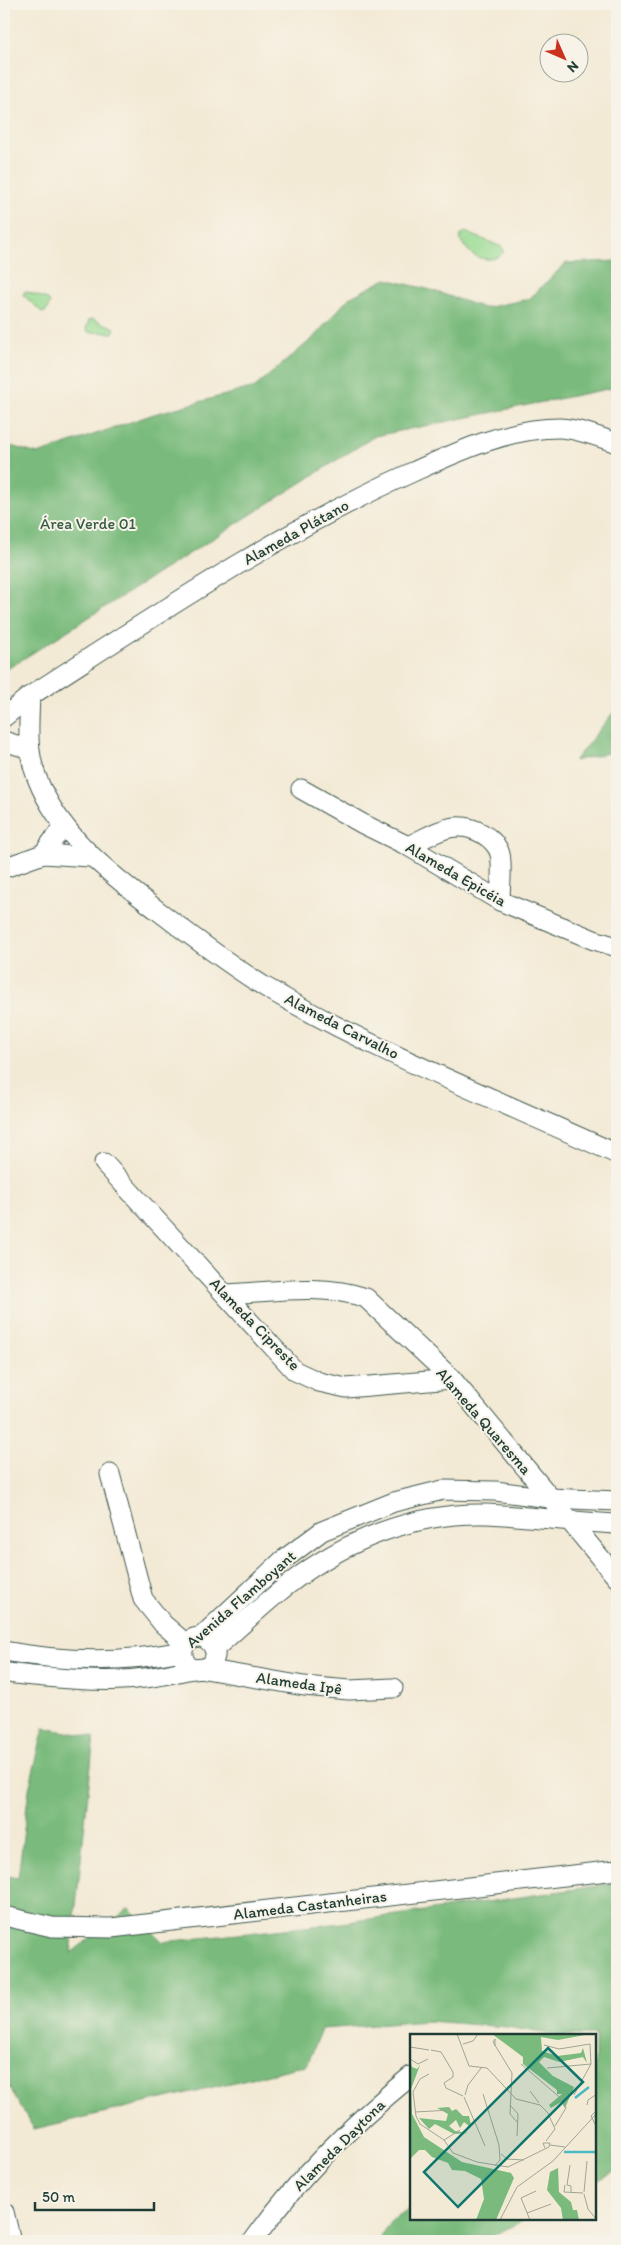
<svg xmlns="http://www.w3.org/2000/svg" width="621" height="2245" viewBox="0 0 621 2245" font-family="Itim,sans-serif">
<style>
.green{fill:#99db93;stroke:#5c8c64}
.forest{fill:#7abb7d;stroke:#4c7c58}
.lines{fill:none;stroke-linecap:round;stroke-linejoin:round}
.street-casing{stroke:#3f574c;stroke-width:21}
.street{stroke:#fff;stroke-width:19}
.labels{text-anchor:middle;dominant-baseline:central;stroke-width:4;stroke-linejoin:round;paint-order:stroke}
.park-label{font-size:16px;fill:#375d47;stroke:#f7f3e8}
.street-label{font-size:16px;fill:#1f3d34;stroke:#f7f3e8}
.inset-river{fill:none;stroke:#4cbac5;stroke-width:2.5}
.inset-road{fill:none;stroke:#9ea595;stroke-width:1}
.view{fill:#0f766e;fill-opacity:0.15;stroke:#0f766e;stroke-width:2.5}
.inset-edge{fill:none;stroke:#1f3d34;stroke-width:2.5}
</style>
<rect width="100%" height="100%" fill="#f7f3e8"/>
<filter id="ink" filterUnits="userSpaceOnUse"><feTurbulence type="fractalNoise" baseFrequency=".02" numOctaves="2"/><feDisplacementMap in="SourceGraphic" scale="10" xChannelSelector="R" yChannelSelector="G"/><feConvolveMatrix kernelMatrix="1 2 1 2 8 2 1 2 1" color-interpolation-filters="sRGB"/></filter>
<filter id="wash" filterUnits="userSpaceOnUse"><feTurbulence type="fractalNoise" baseFrequency=".0096" numOctaves="4" result="noise"/><feDisplacementMap in="SourceGraphic" scale="20" xChannelSelector="R" yChannelSelector="G"/><feGaussianBlur stdDeviation="1.12" result="paint"/><feColorMatrix in="noise" values="0 0 0 0 0 0 0 0 0 0 0 0 0 0 0 0 0 1.4 0 .05"/><feComposite in="paint" operator="in"/></filter>
<g filter="url(#wash)">
<rect width="100%" height="100%" fill="#f3ead5"/>
<!-- green -->
<g class="green">
<path d="M465 232 502 247 504 251C497 262 480 261 471 253 467 250 463 244 460 240L461 235Z"/>
<polygon points="25,291 47,299 50,303 47,310 43,313 23,295"/>
<polygon points="92,319 115,328 113,333 88,332 86,329 89,320"/>
</g>
<!-- forest -->
<g class="forest">
<polygon points="617,261 617,387 375,436 4,671 4,444 38,454 154,414 255,387 312,339 349,298 386,279 431,290 484,308 529,299 566,263"/>
<polygon points="617,708 617,751 574,761"/>
<polygon points="44,1728 94,1737 71,1953 129,1908 163,1942 342,1923 617,1883 617,2170 595,2182 595,2035 555,2035 507,2027 427,2021 322,2029 307,2065 34,2129 4,2079 4,1875 18,1878 29,1789"/>
<polygon points="411,2208 411,2219 525,2219 483,2241 378,2241 393,2218"/>
</g>
</g>
<g filter="url(#ink)">
<g class="lines">
<!-- street casing -->
<g class="street-casing">
<g id="street">
<path d="M30 696C29 724 26 751 37 778 59 835 110 874 157 910 193 937 229 965 267 988 377 1053 501 1101 617 1154"/>
<path d="M4 717 30 696C155 616 279 532 415 471 459 451 509 428 559 428 576 428 601 438 617 443"/>
<polyline points="4,741 29,749"/>
<polyline points="301,789 363,824 408,846 500,901 594,940 617,947"/>
<path d="M408 846C434 834 455 817 483 834 490 838 498 846 500 854 503 868 500 886 500 901"/>
<polyline points="43,854 64,825"/>
<polyline points="4,868 43,854 90,857"/>
<polyline points="104,1163 295,1371 319,1382 346,1388 452,1379"/>
<path d="M226 1294C271 1292 322 1283 366 1298L452 1379 617 1578"/>
<polyline points="110,1474 143,1599 163,1624 185,1643"/>
<path d="M214 1649C239 1628 263 1604 289 1584 344 1541 414 1512 485 1514 529 1516 573 1522 617 1524"/>
<path d="M4 1651C63 1662 123 1663 182 1651"/>
<path d="M192 1669C177 1658 181 1637 201 1637L283 1560 322 1531 394 1502 443 1490 495 1491 550 1498 617 1501"/>
<polyline points="205,1669 304,1686 349,1690 393,1688"/>
<path d="M4 1672C17 1675 32 1676 46 1677 99 1682 135 1683 187 1670 198 1667 212 1672 215 1656 216 1650 212 1643 207 1640"/>
<polyline points="4,1916 52,1927 111,1928 617,1870"/>
<polyline points="4,2212 11,2241"/>
<path d="M253 2241C297 2179 352 2124 411 2076"/>
</g>
</g>
<!-- street -->
<use href="#street" class="street"/>
</g>
</g>
<g class="labels">
<!-- park labels -->
<g class="park-label">
<text x="88" y="523">Área Verde 01</text>
</g>
<!-- street labels -->
<g class="street-label">
<text transform="translate(296 532) rotate(-29)">Alameda Plátano</text>
<text transform="translate(456 874) rotate(30)">Alameda Epicéia</text>
<text transform="translate(342 1026) rotate(27)">Alameda Carvalho</text>
<text transform="translate(255 1324) rotate(46)">Alameda Cipreste</text>
<text transform="translate(484 1421) rotate(49)">Alameda Quaresma</text>
<text transform="translate(241 1599) rotate(-41)">Avenida Flamboyant</text>
<text transform="translate(299 1683) rotate(8)">Alameda Ipê</text>
<text transform="translate(310 1905) rotate(-7)">Alameda Castanheiras</text>
<text transform="translate(339 2145) rotate(-45)">Alameda Daytona</text>
</g>
</g>
<!-- overview -->
<g transform="translate(410 2034)">
<rect width="186" height="186" fill="#f3ead5"/>
<path d="M82 0H180L148 6 131 3 132 17 147 22 171 19 173 14 177 29 173 23 149 28 134 23 129 28 143 42 164 53 155 74 151 68 141 74 139 71 152 60H147V56L113 30V23ZM0 25 2 33 7 35 10 31 1 55 2 80 14 103 52 128 101 139 104 144 86 186H66L74 165 71 145 55 137 42 136 38 129 22 123 15 116H9L0 125ZM39 73 42 77 46 75 53 82H59L61 91 60 93 54 88 50 94 46 86 39 92 45 97 58 99 44 100 25 90 19 95 9 84 36 87 38 80 27 74ZM148 134 149 158 161 168 163 176H167L169 186H153L151 174 137 156 140 138Z" fill="#7abb7d"/>
<path class="inset-river" d="M165 64 179 53M154 118H187"/>
<path class="inset-road" d="M47 0 59 32 77 34 106 65 130 71 138 79 145 95 136 107M53 10 63 7 68 0M134 11 149 15 180 10M85 12V5L83 8 102 39 100 80 107 88M0 13 19 16M21 16 31 18 43 38V43L34 49 36 54 53 62M0 25 8 30 18 25M111 30 154 67 156 74 145 92M137 34 181 30M19 40 10 45 3 58 6 82 10 90 34 106 43 119 67 128 98 133 139 113 140 109H133L135 114M120 57 129 69M73 60 89 111 90 126 85 132M55 61 58 51 72 33M164 61 181 30 180 10M54 63 75 112M100 71 108 80 107 102M177 71 178 66 187 60M187 76 181 82 187 94M5 78 41 76M34 106 50 96M140 111 155 113M91 120 97 125 114 126M160 131 157 151 161 152V159M155 151 154 158 173 159M174 158 177 127M174 160 178 175 187 186M117 179 141 170M90 186 107 153 143 127 187 79M120 186 111 164 126 157"/>
<path class="view" d="M138 14 173 48 48 173 14 138Z"/>
<rect width="186" height="186" class="inset-edge"/>
</g>
<!-- margin -->
<rect width="621" height="2245" fill="none" stroke="#f7f3e8" stroke-width="20"/>
<!-- north arrow -->
<g transform="translate(564 58) rotate(135)"><circle r="24" fill="#f7f3e8" stroke="#a1aaa0"/>
<path d="M0-4L9 19L0 12L-9 19Z" fill="#c8321e"/>
<text y="-8" font-size="14" font-weight="bold" text-anchor="middle" fill="#1f3d34">N</text>
</g>
<!-- scale -->
<path d="M35 2202v8h119v-8" fill="none" stroke="#1f3d34" stroke-width="2.5"/>
<text x="42" y="2202" font-size="15" fill="#1f3d34" stroke="#f7f3e8" stroke-width="4" paint-order="stroke">50 m</text>
</svg>
